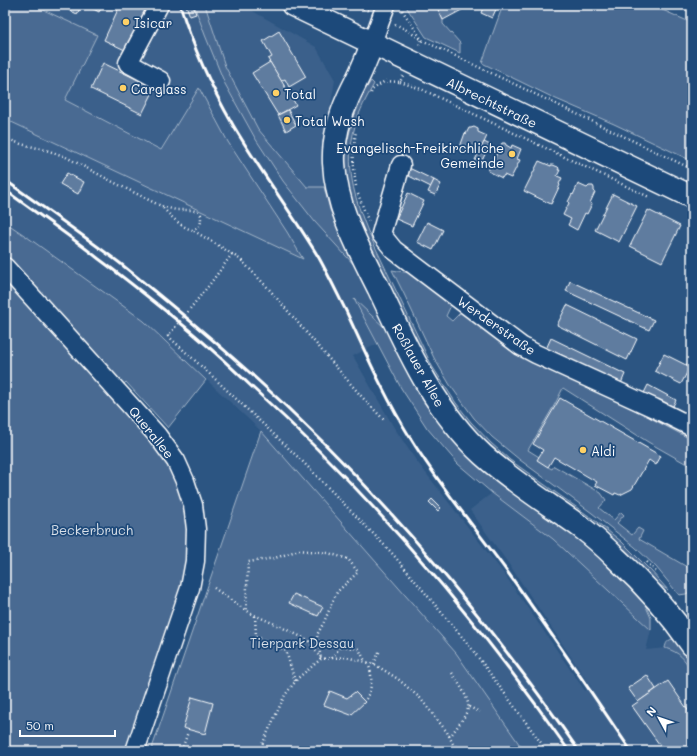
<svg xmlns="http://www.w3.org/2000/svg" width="697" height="756" viewBox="0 0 697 756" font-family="Mali,sans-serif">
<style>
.built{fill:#3b618b}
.green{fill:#486b92;stroke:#a4b5c8}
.building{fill:#5e7c9f;stroke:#fff}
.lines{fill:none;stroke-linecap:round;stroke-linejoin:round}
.minor-casing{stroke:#fff;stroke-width:21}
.major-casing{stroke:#fff;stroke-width:25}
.path{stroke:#fff;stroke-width:2.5;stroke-dasharray:1 3;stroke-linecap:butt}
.minor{stroke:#1f4a7a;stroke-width:18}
.major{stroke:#1f4a7a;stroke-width:22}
.rail{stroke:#fff;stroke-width:3}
.poi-dot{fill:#ffd166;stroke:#1f4a7a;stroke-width:1.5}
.labels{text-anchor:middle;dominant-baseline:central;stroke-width:3.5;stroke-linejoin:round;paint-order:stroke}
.poi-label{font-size:13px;fill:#fff;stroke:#1f4a7a;text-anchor:start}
.street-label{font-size:13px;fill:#fff;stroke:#1f4a7a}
.park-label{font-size:13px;fill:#dae1e9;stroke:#1f4a7a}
</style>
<rect width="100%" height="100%" fill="#2c5582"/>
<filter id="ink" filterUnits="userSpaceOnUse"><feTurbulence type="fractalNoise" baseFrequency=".025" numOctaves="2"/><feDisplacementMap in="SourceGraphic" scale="8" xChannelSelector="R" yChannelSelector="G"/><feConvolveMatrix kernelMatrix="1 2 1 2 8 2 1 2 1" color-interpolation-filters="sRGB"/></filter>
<g filter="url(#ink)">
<!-- built -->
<g class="built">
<polygon points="33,5 194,5 205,35 225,84 255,138 283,181 315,222 356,267 386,329 355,301 377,344 353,356 393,426 415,459 505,575 585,691 591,687 513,570 470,510 492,493 553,539 651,630 646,650 665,648 675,652 684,660 692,671 692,751 524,751 456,653 261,431 144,321 50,253 5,222 5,119 303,258 287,232 228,142 199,88 161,150 65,100 97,35"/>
<polygon points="205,5 242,5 316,47 335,80 323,149 324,187 307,187 258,129 225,66"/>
</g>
<!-- green -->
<g class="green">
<polygon points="5,5 33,5 97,35 65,100 161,150 199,88 228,142 287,232 303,259 5,119"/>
<polygon points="194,5 205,5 225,66 258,129 307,187 324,187 330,210 356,267 315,222 283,181 255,138 225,84 205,35"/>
<polygon points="405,5 436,5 443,20 443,24 460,43 460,53 426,37"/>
<polygon points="503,5 659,5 658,8 692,23 692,161 614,124 556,99 482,63"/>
<path d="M371 81 374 84C367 97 359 111 355 126 344 166 354 197 369 234L432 366 456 403 471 422 491 443 510 460 593 519 622 542 651 571 668 590 656 583 508 463 465 423 430 369 392 292 373 250 357 219 349 192 345 163 346 147 353 119 365 90Z"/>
<polygon points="5,222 27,237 144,321 206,380 168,428 126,382 120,388 5,264"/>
<polygon points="392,270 410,273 453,301 446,316 452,321 464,309 582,384 641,413 692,440 692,467 648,442 563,388 555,404 528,450 544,460 548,467 552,469 554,466 601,493 606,500 599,508 614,520 621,512 624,515 617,523 632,535 638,528 643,531 639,539 687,567 692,559 691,591 686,594 679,595 656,567 635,547 592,513 520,460 492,437 474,418 450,385 434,358 404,294"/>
<polygon points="5,273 154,437 179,479 189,509 187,577 130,751 5,751"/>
<polygon points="354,299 386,329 409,376 425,404 449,436 476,464 507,489 564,529 597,554 626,582 644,602 651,618 651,630 553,539 492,493 458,464 427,428 401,388"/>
<polygon points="261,431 456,653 524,751 151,751"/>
<path d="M672 639C679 643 688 655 691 662 692 665 692 668 692 671 683 658 681 653 665 648 666 643 667 641 672 639Z"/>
</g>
<!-- building -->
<g class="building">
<polygon points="59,5 82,5 77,14"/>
<polygon points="86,5 103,5 99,12"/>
<polygon points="120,5 149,5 127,51 104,40"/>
<polygon points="186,5 193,5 196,14 190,16"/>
<polygon points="436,5 471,5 443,20"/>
<polygon points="484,5 498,5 492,18 481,13"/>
<polygon points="279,31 306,77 289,87 285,79 281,81 268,59 272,57 263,41"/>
<polygon points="270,62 296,105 278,115 252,73"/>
<polygon points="103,63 155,88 142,114 91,89"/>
<polygon points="288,110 296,125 286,131 278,115"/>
<polygon points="474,127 478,129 478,132 487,136 478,155 460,147 465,133 466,134 469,128 471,128"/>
<polygon points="484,142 490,145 480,164 474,162"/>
<polygon points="502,143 505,143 506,145 511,148 512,145 521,149 517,159 520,160 511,178 504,175 502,178 488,171"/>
<polygon points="539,161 551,166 551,165 553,165 558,167 559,168 558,170 560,170 557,176 562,178 559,184 560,185 551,204 524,191"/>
<polygon points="409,168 434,180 431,187 405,174"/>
<polygon points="67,173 84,182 78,194 60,184"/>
<polygon points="434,180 441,184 435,195 428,192"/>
<polygon points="578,184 587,188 589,186 593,186 594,188 594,191 595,192 590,203 592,204 587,214 585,213 577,230 568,225 571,219 563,215 569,203 568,202 572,194 573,195"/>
<polygon points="408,193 424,201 412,226 396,219"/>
<polygon points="613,194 637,206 619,242 595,230"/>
<polygon points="648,210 680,226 662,262 630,246"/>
<polygon points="427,222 443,230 433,250 417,242"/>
<polygon points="570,281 654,320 649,330 566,291"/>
<polygon points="567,305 637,339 627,360 557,325"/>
<polygon points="551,338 625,374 620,386 546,349"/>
<polygon points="664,354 690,367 681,384 655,371"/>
<polygon points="648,385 676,400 671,410 643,395"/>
<polygon points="560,398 661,456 656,465 649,460 632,489 620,495 615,493 614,495 595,485 597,482 554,457 548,467 537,460 543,450 533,444"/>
<polygon points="692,404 692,419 686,416"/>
<polygon points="432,499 441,508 438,511 429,502"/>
<polygon points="294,594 323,607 318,616 289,603"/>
<polygon points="647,675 656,689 638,702 628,688"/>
<polygon points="668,681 692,716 692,751 664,751 632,706"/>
<polygon points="330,691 347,698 355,692 365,702 351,715 324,705"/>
<polygon points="192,697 213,703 205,734 183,728"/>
</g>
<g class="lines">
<!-- minor casing -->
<g class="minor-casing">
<g id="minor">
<polyline points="159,5 128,63 161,81"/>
<polyline points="372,43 386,5"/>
<polyline points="401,165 381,234 394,250 521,346 536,354 654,408 692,427"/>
<polyline points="5,267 157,435 176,461 185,481 193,505 196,529 195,561 190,588 135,751"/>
</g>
</g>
<!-- major casing -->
<g class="major-casing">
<g id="major">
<polyline points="293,5 692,197"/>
<path d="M372 43C369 53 365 62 361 71 357 80 352 89 348 98 339 118 333 141 334 163 336 208 359 249 379 289 407 348 434 410 483 455 514 483 549 504 582 528 594 537 605 547 616 558 644 584 670 613 692 645"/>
</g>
</g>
<!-- path -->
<g class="path">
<polyline points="356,5 369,11"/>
<polyline points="400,7 422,40 692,169"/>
<polyline points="395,24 405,29 422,40 418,47"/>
<polyline points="400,82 421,89 649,197"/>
<polyline points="371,93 372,90 385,81 400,82 403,76"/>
<path d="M5 138 21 144 46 150 64 156 115 183 161 206 176 210H192L198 212 201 215C201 224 201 226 193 230 180 227 171 216 161 206"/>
<path d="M356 186C353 167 353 150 356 131"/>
<polyline points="358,194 369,223"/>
<polyline points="686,214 692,217"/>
<polyline points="194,231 221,247 241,260 268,288 362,397 385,421"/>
<polyline points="232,254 210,284 168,336 212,376 302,461 391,552 472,649 547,751"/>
<polygon points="299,550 328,553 348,559 358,572 337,592 324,622 317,635 321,659 308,640 277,625 252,614 246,610 248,562 275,558"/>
<polyline points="647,562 656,572"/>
<polyline points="214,588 245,610"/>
<polyline points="255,616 256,636 286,651 295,681"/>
<polyline points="332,658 341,646 359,649 365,661"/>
<polyline points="374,664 380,650"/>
<path d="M366 699C370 693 372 683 371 676 371 671 369 667 368 662"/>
<polyline points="469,707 480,712"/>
<path d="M449 736 452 734C457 727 466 716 468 708 470 698 456 680 451 671"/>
<polyline points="177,751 182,749"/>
<polyline points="187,751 182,749 188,732"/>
<polyline points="259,751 285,695 298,678 321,659 346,657 374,664 398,679 420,698 447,732 453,744 460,751"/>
<polyline points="452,751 453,744"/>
</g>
<!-- minor -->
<use href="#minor" class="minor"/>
<!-- major -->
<use href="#major" class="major"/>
<!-- rail -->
<g class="rail">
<path d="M180 5C193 47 211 87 233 125 260 171 292 213 319 258 329 276 338 295 347 313 367 356 386 399 411 439 439 485 474 526 506 570 549 629 590 691 631 751"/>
<path d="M5 180C44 208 83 235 121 264 158 294 195 324 231 356 364 472 479 607 579 751"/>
<path d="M5 190C36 213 69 235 99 259 126 279 152 300 178 321 204 342 229 365 253 388 372 496 477 619 569 751"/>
</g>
</g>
</g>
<!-- markers -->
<g class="poi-dot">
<circle cx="126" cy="22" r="4"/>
<circle cx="123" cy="88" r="4"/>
<circle cx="276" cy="93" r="4"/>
<circle cx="287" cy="120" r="4"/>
<circle cx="512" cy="154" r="4"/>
<circle cx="583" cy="450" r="4"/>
</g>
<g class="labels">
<!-- poi labels -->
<g class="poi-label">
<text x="134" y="22">Isicar</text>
<text x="131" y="88">Carglass</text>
<text x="284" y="93">Total</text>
<text x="295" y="120">Total Wash</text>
<text x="504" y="147" text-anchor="end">Evangelisch-Freikirchliche<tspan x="504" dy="15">Gemeinde</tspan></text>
<text x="591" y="450">Aldi</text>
</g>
<!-- street labels -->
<g class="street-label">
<text transform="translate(492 102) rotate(26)">Albrechtstraße</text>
<text transform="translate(497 325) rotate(35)">Werderstraße</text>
<text transform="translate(419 365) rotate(61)">Roßlauer Allee</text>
<text transform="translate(152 432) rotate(51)">Querallee</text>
</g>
<!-- park labels -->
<g class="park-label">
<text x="92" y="529">Beckerbruch</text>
<text x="302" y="642">Tierpark Dessau</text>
</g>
</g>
<!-- margin -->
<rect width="697" height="756" fill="none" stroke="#1f4a7a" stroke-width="20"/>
<rect x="10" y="10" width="677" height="736" fill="none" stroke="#fff" stroke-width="1.5" filter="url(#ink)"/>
<!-- north arrow -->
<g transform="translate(659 718) rotate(310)" stroke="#1f4a7a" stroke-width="3" paint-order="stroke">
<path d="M0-3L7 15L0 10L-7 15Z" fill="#ffffff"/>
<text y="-6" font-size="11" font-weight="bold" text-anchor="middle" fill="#ffffff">N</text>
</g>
<!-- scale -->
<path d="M20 730v6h95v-6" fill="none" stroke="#ffffff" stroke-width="2"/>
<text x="26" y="730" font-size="12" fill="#ffffff" stroke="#1f4a7a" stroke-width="3" paint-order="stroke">50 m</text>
</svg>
